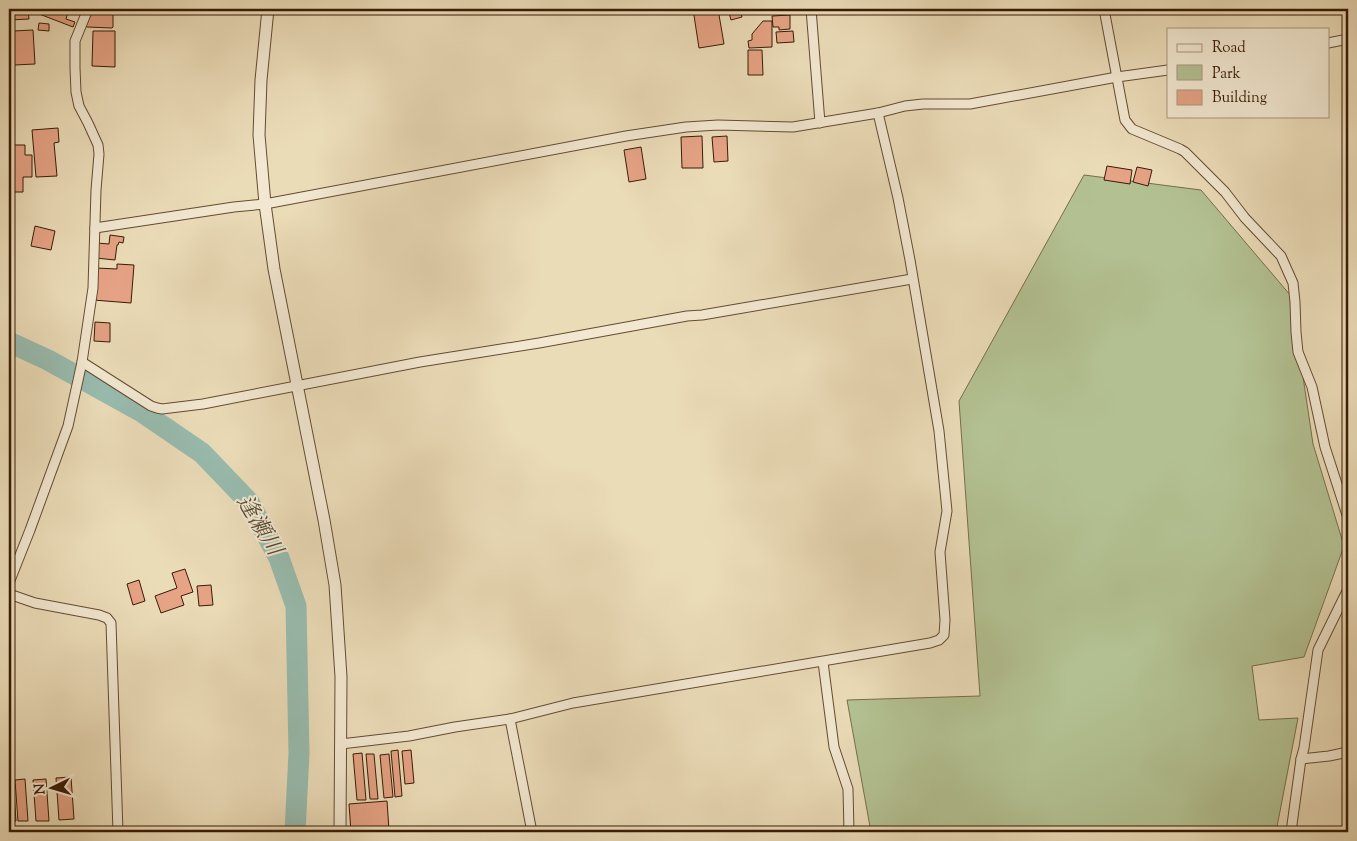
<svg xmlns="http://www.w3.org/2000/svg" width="1357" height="841" viewBox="0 0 1357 841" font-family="'Sorts Mill Goudy','Noto Serif JP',serif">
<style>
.green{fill:#b3c192;stroke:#766e4b}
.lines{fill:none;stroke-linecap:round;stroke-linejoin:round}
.river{stroke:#98bcaf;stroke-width:21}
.building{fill:#e6a385;stroke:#381b04}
.minor-casing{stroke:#654b31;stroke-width:11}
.tertiary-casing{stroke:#654b31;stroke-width:13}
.minor{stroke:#f2e8d1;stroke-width:9}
.tertiary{stroke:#f2e8d1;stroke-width:11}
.labels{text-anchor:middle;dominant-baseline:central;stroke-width:4;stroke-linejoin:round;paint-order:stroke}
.water-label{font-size:22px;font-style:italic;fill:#554b37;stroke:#f2e8d1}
</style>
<rect width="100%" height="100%" fill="#ebdcb8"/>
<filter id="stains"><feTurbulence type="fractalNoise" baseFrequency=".004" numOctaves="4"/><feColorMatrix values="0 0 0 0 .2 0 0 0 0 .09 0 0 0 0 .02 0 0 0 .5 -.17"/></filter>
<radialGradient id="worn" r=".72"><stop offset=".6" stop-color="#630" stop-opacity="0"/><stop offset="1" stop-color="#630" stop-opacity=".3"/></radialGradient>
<!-- green -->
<polygon class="green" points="1084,175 1201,190 1291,296 1313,444 1344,546 1304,657 1252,666 1259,720 1298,718 1276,832 871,832 847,700 980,696 959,401"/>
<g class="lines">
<!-- river -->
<polyline class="river" points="9,342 48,360 142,412 202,453 249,502 279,558 296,606 299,753 295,832"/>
</g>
<!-- building -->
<g class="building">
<polygon points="36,9 69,9 66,19 75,22 73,27 34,12"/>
<polygon points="93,9 109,9 113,11 113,27 112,28 87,27 86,26"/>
<polygon points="693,9 718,9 724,44 699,48"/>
<polygon points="728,9 740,9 742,17 731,20"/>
<polygon points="10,10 28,10 29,19 10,20"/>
<polygon points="790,15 790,29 779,30 779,27 773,27 772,16"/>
<polygon points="763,21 772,21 772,47 749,48 748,41 752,40 752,34"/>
<polygon points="39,23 49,24 49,31 38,30"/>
<polygon points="33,30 35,64 14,65 13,31"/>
<polygon points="93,31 115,31 115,67 92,66"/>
<polygon points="793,31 794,42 777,43 776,32"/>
<polygon points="748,50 762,50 763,75 748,75"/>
<polygon points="58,128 59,142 54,143 57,176 36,177 32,130"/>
<polygon points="702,136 703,168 682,168 681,137"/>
<polygon points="727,136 728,161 714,162 712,137"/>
<polygon points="9,145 25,145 25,155 32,155 32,177 23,177 23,192 9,192"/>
<polygon points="641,147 646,179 629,182 624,150"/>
<polygon points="1107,166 1132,170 1130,184 1104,180"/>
<polygon points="1137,167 1152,170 1148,186 1133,182"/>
<polygon points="35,226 55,231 51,250 31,246"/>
<polygon points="110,235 124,237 123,243 119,242 118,245 117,245 115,260 96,258 97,243 109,244"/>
<polygon points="117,264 134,265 131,303 93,300 96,268 117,269"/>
<polygon points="95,322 110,323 110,342 94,341"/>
<polygon points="185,569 193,592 181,596 184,605 161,613 155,596 177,588 172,573"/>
<polygon points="139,580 145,601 133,605 127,584"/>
<polygon points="211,585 213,605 199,606 197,586"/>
<polygon points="398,750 402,796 395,797 391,751"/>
<polygon points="411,750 414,783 405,784 402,751"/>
<polygon points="362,753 366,800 357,800 353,754"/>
<polygon points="366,754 374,754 378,799 370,799"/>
<polygon points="389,754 393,797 384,798 380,755"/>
<polygon points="71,777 74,819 59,820 56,778"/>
<polygon points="25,779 28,821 18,821 15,780"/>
<polygon points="46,779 49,821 36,821 33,780"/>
<polygon points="9,780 13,780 16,821 9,822"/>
<polygon points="387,801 389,830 351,832 349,804"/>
</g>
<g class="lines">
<!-- minor casing -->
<g class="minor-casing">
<g id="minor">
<polyline points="268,9 290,9"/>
<polyline points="811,9 820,123"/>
<polyline points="1104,9 1124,115 1125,120 1132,129 1180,149 1185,152 1225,192 1245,218 1281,256 1293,283 1295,302 1296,332 1298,352 1312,387 1325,447 1348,518"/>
<polyline points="1328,43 1348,39"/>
<polyline points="95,228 234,207 265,204 626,136 686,127 718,125 793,127 878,113 905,106 923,104 970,104 1117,77 1168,70"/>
<polyline points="82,362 151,406 157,408 162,409 203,404 420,362 539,343 687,316 702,315 912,279"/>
<polyline points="9,583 30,530 68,426 82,362 93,288 96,190 99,154 98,145 88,123 79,106 76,92 75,68 75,41 88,9"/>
<polyline points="9,594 35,603 99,615 107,618 111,623 118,832"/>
<polyline points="823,662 834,747 848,789 849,832"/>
<polyline points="510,719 532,832"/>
<polyline points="341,744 409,736 455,727 510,719 573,703 930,643 939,640 944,635 945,620 940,552 947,511 939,431 910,260 898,198 878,113"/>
<polyline points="1301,759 1329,756 1348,752"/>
<polyline points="1291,832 1301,759 1304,748 1318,650 1348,589"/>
</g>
</g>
<!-- tertiary casing -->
<g class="tertiary-casing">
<polyline id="tertiary" points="268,9 261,80 259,135 265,204 274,269 324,520 335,585 341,677 340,832"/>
</g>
<!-- minor -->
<use href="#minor" class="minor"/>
<!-- tertiary -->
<use href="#tertiary" class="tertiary"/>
</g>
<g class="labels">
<!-- water labels -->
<g class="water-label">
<text transform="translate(258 526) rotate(59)">逢瀬川</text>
</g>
</g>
<!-- margin -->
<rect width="1357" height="841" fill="none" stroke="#ebdcb8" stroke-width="30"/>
<rect x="10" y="10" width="1337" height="821" fill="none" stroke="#381b04" stroke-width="2.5"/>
<rect x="15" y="15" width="1327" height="811" fill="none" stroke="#381b04"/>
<!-- legend -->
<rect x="1167" y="28" width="162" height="90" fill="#f2e8d1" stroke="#a8967f"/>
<rect x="1177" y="44" width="25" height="8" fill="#f2e8d1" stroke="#a8967f"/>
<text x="1212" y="52" font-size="15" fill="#381b04">Road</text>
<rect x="1177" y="65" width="25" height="15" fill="#b3c192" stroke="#a8967f"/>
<text x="1212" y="78" font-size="15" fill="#381b04">Park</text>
<rect x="1177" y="90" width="25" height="15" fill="#e6a385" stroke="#a8967f"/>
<text x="1212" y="102" font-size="15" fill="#381b04">Building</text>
<!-- north arrow -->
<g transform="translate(52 788) rotate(265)" stroke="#f2e8d1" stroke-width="4" paint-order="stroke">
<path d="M0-4L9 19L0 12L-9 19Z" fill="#381b04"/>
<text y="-8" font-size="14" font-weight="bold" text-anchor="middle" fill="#381b04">N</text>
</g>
<rect width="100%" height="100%" filter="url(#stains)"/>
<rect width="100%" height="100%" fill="url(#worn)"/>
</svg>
